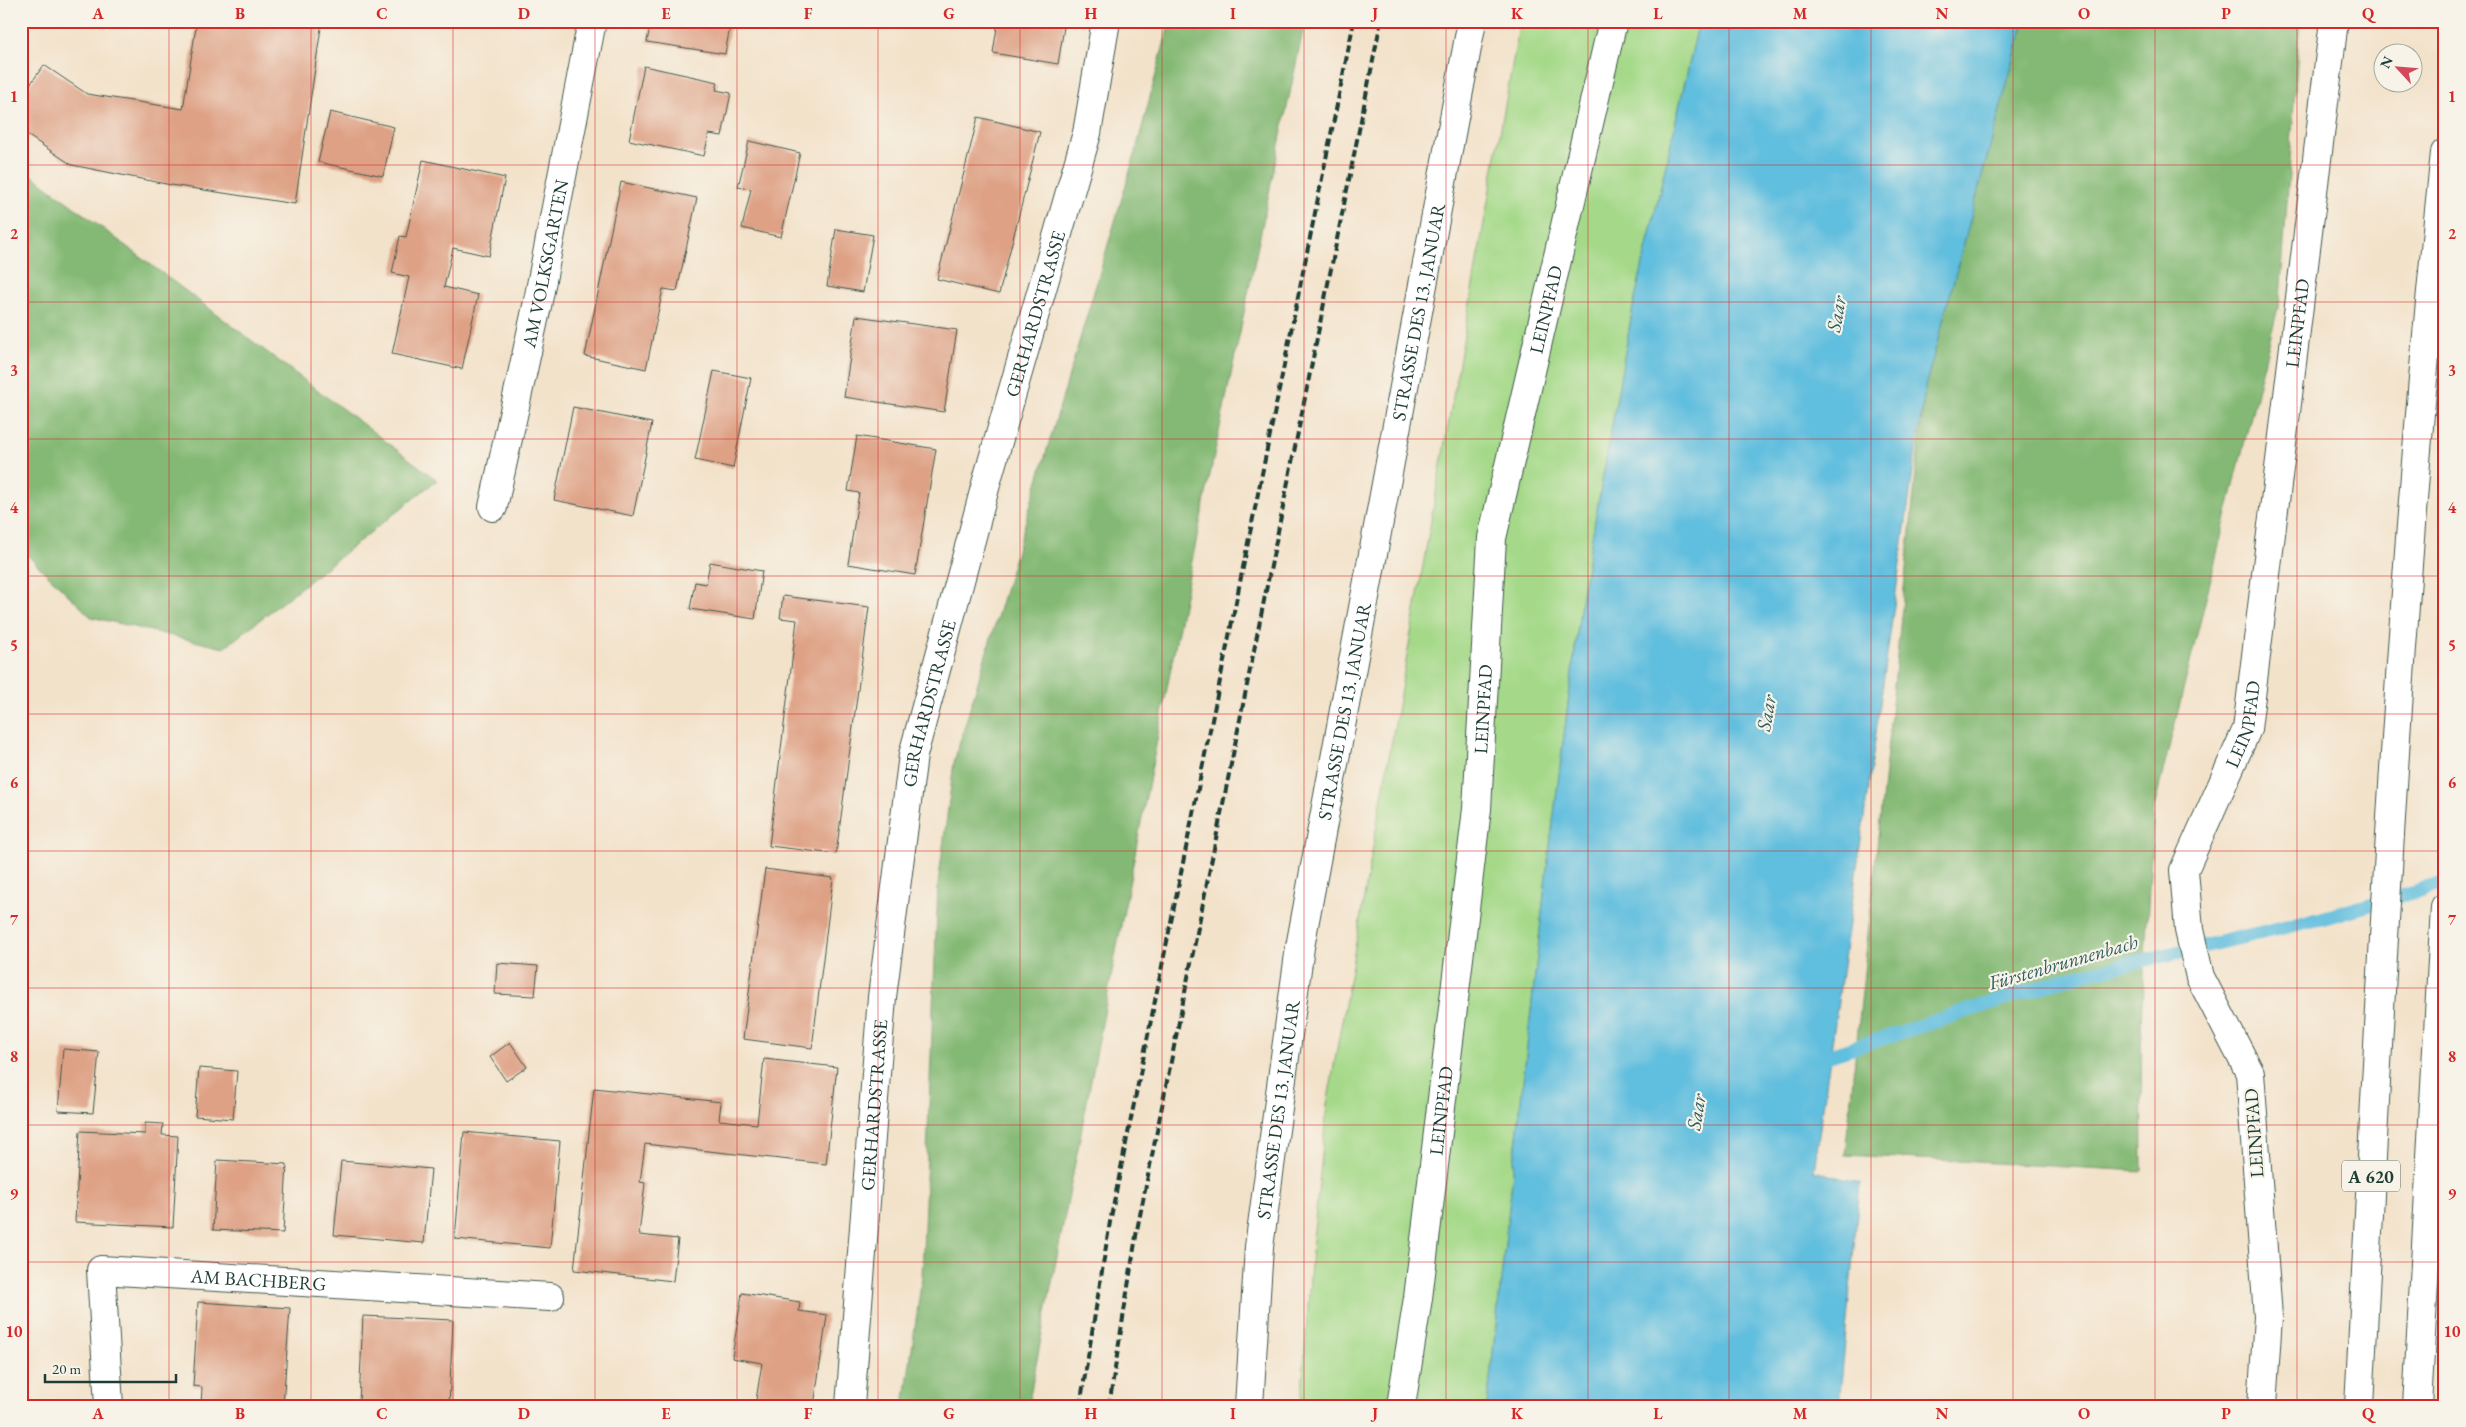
<svg xmlns="http://www.w3.org/2000/svg" width="2466" height="1427" viewBox="0 0 2466 1427" font-family="'EB Garamond',serif">
<style>
.green{fill:#a5d989;stroke:#628b5e}
.forest{fill:#84b975;stroke:#527b54}
.water{fill:#60bede;stroke:#407e89}
.lines{fill:none;stroke-linecap:round;stroke-linejoin:round}
.stream{stroke:#60bede;stroke-width:14}
.building{fill:#dea185}
.minor-casing{stroke:#3f564a;stroke-width:30}
.major-casing{stroke:#3f564a;stroke-width:30}
.highway-casing{stroke:#3f564a;stroke-width:30}
.minor{stroke:#fff;stroke-width:28}
.major{stroke:#fff;stroke-width:28}
.highway{stroke:#fff;stroke-width:28}
.rail{stroke:#1f3d34;stroke-width:4;stroke-dasharray:8 4;stroke-linecap:butt}
.grid{fill:none;stroke:#d62828;stroke-width:1;stroke-opacity:0.55}
.labels{text-anchor:middle;dominant-baseline:central;stroke-width:4.5;stroke-linejoin:round;paint-order:stroke}
.shield{fill:#f7f3e8;stroke:#60746a;stroke-width:1}
.shield-label{font-size:18px;font-weight:bold;fill:#1f3d34}
.street-label{font-size:19px;fill:#1f3d34;stroke:#f7f3e8}
.water-label{font-size:20px;font-style:italic;fill:#2f5d5e;stroke:#f7f3e8}
.neatline{fill:none;stroke:#d62828;stroke-width:2}
.grid-label{font-size:16px;text-anchor:middle;font-weight:bold;fill:#d62828}
</style>
<rect width="100%" height="100%" fill="#f7f3e8"/>
<filter id="ink" filterUnits="userSpaceOnUse"><feTurbulence type="fractalNoise" baseFrequency=".02" numOctaves="2"/><feDisplacementMap in="SourceGraphic" scale="10" xChannelSelector="R" yChannelSelector="G"/><feConvolveMatrix kernelMatrix="1 2 1 2 8 2 1 2 1" color-interpolation-filters="sRGB"/></filter>
<filter id="wash" filterUnits="userSpaceOnUse"><feTurbulence type="fractalNoise" baseFrequency=".0096" numOctaves="4" result="noise"/><feDisplacementMap in="SourceGraphic" scale="20" xChannelSelector="R" yChannelSelector="G"/><feGaussianBlur stdDeviation="1.12" result="paint"/><feColorMatrix in="noise" values="0 0 0 0 0 0 0 0 0 0 0 0 0 0 0 0 0 1.4 0 .05"/><feComposite in="paint" operator="in"/></filter>
<g filter="url(#wash)">
<rect width="100%" height="100%" fill="#f3e2ca"/>
<!-- green -->
<polygon class="green" points="1520,21 1699,21 1633,307 1582,594 1545,885 1487,1406 1301,1406 1312,1250 1327,1105"/>
<!-- forest -->
<g class="forest">
<polygon points="1170,21 1305,21 1187,585 1028,1406 904,1406 922,1277 938,885 954,762 1135,154"/>
<polygon points="2024,21 2300,21 2280,299 2154,808 2141,1021 2142,1171 1845,1155 1925,387"/>
<polygon points="21,167 437,480 224,648 91,617 21,549"/>
</g>
<!-- water -->
<polygon class="water" points="1699,21 2024,21 1925,387 1814,1171 1860,1183 1839,1406 1487,1406 1545,885 1582,594 1633,307"/>
<g class="lines">
<!-- stream -->
<polyline class="stream" points="1813,1061 2068,978 2323,918 2445,883"/>
</g>
<g id="blocks">
<!-- building -->
<g class="building">
<polygon points="197,21 322,21 295,204 171,185 72,165 21,131 21,97 44,65 87,94 183,109"/>
<polygon points="651,21 731,21 725,54 647,42"/>
<polygon points="998,21 1065,21 1058,64 993,53"/>
<polygon points="644,66 718,82 716,90 731,93 722,136 709,134 704,156 629,140"/>
<polygon points="330,112 394,127 383,176 318,162"/>
<polygon points="978,117 1040,132 999,294 937,279"/>
<polygon points="749,141 800,153 781,237 742,228 751,189 738,187"/>
<polygon points="423,160 505,178 489,256 453,248 444,287 478,295 462,369 392,354 409,277 392,273 400,236 406,237"/>
<polygon points="621,182 697,198 677,291 663,289 646,369 585,356"/>
<polygon points="836,229 873,235 863,292 827,286"/>
<polygon points="856,316 957,330 944,412 844,397"/>
<polygon points="714,371 751,378 733,468 695,460"/>
<polygon points="573,407 652,423 633,516 554,500"/>
<polygon points="857,436 936,449 915,575 848,564 859,493 848,491"/>
<polygon points="710,562 762,571 755,619 690,609 695,582 706,584"/>
<polygon points="783,596 869,607 836,854 769,846 797,620 780,618"/>
<polygon points="765,869 833,878 812,1048 743,1039"/>
<polygon points="497,963 538,966 535,996 495,994"/>
<polygon points="510,1042 527,1067 506,1081 490,1057"/>
<polygon points="63,1049 99,1052 93,1113 58,1111"/>
<polygon points="764,1059 837,1067 826,1164 645,1144 640,1182 645,1183 639,1235 678,1239 673,1281 574,1270 594,1088 721,1102 719,1120 757,1124"/>
<polygon points="199,1068 237,1071 233,1119 195,1116"/>
<polygon points="145,1123 163,1124 162,1135 178,1136 173,1227 75,1222 80,1131 145,1134"/>
<polygon points="464,1132 560,1141 550,1248 455,1239"/>
<polygon points="217,1160 287,1164 283,1233 213,1230"/>
<polygon points="341,1161 431,1169 424,1243 334,1235"/>
<polygon points="742,1293 800,1302 799,1311 827,1315 814,1406 755,1406 762,1363 732,1358"/>
<polygon points="198,1302 290,1308 283,1406 201,1406 202,1387 193,1386"/>
<polygon points="363,1316 453,1320 449,1406 359,1403"/>
</g>
</g>
</g>
<g filter="url(#ink)">
<use href="#blocks" fill-opacity="0" stroke="#3f564a" stroke-width="1"/>
<g class="lines">
<!-- minor casing -->
<g class="minor-casing">
<g id="minor">
<path id="s1" d="M493 507 537 306 592 21"/>
<path id="s2" d="M109 1406 101 1270 550 1297"/>
<path id="s3" d="M850 1406 882 997 913 755 989 473 1087 133 1106 21"/>
<path id="s4" d="M1401 1406 1418 1298 1477 809 1492 538 1613 21"/>
<path id="s5" d="M2262 1406 2268 1317 2250 1073 2200 977 2189 930 2184 870 2247 729 2334 21"/>
</g>
</g>
<!-- major casing -->
<g class="major-casing">
<g id="major">
<path id="s6" d="M1249 1406 1259 1247 1300 947 1472 21"/>
</g>
</g>
<!-- highway casing -->
<g class="highway-casing">
<g id="highway">
<path d="M2359 1406C2381 988 2400 569 2445 153"/>
<polyline points="2417,1406 2445,907"/>
</g>
</g>
<!-- minor -->
<use href="#minor" class="minor"/>
<!-- major -->
<use href="#major" class="major"/>
<!-- highway -->
<use href="#highway" class="highway"/>
<!-- rail -->
<g class="rail">
<polyline points="1080,1406 1110,1222 1354,21"/>
<polyline points="1109,1406 1137,1230 1381,21"/>
</g>
</g>
</g>
<!-- grid -->
<path class="grid" d="M169 21V1406M311 21V1406M453 21V1406M595 21V1406M737 21V1406M878 21V1406M1020 21V1406M1162 21V1406M1304 21V1406M1446 21V1406M1588 21V1406M1729 21V1406M1871 21V1406M2013 21V1406M2155 21V1406M2297 21V1406M21 165H2445M21 302H2445M21 439H2445M21 576H2445M21 714H2445M21 851H2445M21 988H2445M21 1125H2445M21 1262H2445"/>
<g class="labels">
<!-- shield labels -->
<rect class="shield" x="2342" y="1160.5" width="58" height="31" rx="4"/>
<g class="shield-label">
<text x="2371" y="1176">A 620</text>
</g>
<!-- street labels -->
<g class="street-label">
<text stroke="none"><textPath href="#s1" startOffset="249">AM VOLKSGARTEN</textPath></text>
<text stroke="none"><textPath href="#s4" startOffset="1108">LEINPFAD</textPath></text>
<text stroke="none"><textPath href="#s6" startOffset="1108">STRASSE DES 13. JANUAR</textPath></text>
<text stroke="none"><textPath href="#s3" startOffset="1112">GERHARDSTRASSE</textPath></text>
<text stroke="none"><textPath href="#s5" startOffset="1114">LEINPFAD</textPath></text>
<text stroke="none"><textPath href="#s3" startOffset="708">GERHARDSTRASSE</textPath></text>
<text stroke="none"><textPath href="#s4" startOffset="702">LEINPFAD</textPath></text>
<text stroke="none"><textPath href="#s6" startOffset="702">STRASSE DES 13. JANUAR</textPath></text>
<text stroke="none"><textPath href="#s5" startOffset="709">LEINPFAD</textPath></text>
<text stroke="none"><textPath href="#s3" startOffset="302">GERHARDSTRASSE</textPath></text>
<text stroke="none"><textPath href="#s6" startOffset="298">STRASSE DES 13. JANUAR</textPath></text>
<text stroke="none"><textPath href="#s4" startOffset="298">LEINPFAD</textPath></text>
<text transform="translate(2254 1133) rotate(-94)">LEINPFAD</text>
<text stroke="none"><textPath href="#s2" startOffset="294">AM BACHBERG</textPath></text>
</g>
<!-- water labels -->
<g class="water-label">
<text transform="translate(1836 314) rotate(-80)">Saar</text>
<text transform="translate(1766 713) rotate(-80)">Saar</text>
<text transform="translate(2063 962) rotate(-16)">Fürstenbrunnenbach</text>
<text transform="translate(1696 1112) rotate(-81)">Saar</text>
</g>
</g>
<!-- margin -->
<rect width="2466" height="1427" fill="none" stroke="#f7f3e8" stroke-width="55"/>
<!-- north arrow -->
<g transform="translate(2398 68) rotate(296)"><circle r="24" fill="#f7f3e8" stroke="#a1aaa0"/>
<path d="M0-4L9 19L0 12L-9 19Z" fill="#d1495b"/>
<text y="-8" font-size="14" font-weight="bold" text-anchor="middle" fill="#1f3d34">N</text>
</g>
<!-- scale -->
<path d="M45 1374v8h131v-8" fill="none" stroke="#1f3d34" stroke-width="2.5"/>
<text x="52" y="1374" font-size="15" fill="#1f3d34" stroke="#f7f3e8" stroke-width="4" paint-order="stroke">20 m</text>
<rect x="28" y="28" width="2410" height="1372" class="neatline"/>
<g class="grid-label">
<text x="98" y="19">A</text>
<text x="240" y="19">B</text>
<text x="382" y="19">C</text>
<text x="524" y="19">D</text>
<text x="666" y="19">E</text>
<text x="808" y="19">F</text>
<text x="949" y="19">G</text>
<text x="1091" y="19">H</text>
<text x="1233" y="19">I</text>
<text x="1375" y="19">J</text>
<text x="1517" y="19">K</text>
<text x="1658" y="19">L</text>
<text x="1800" y="19">M</text>
<text x="1942" y="19">N</text>
<text x="2084" y="19">O</text>
<text x="2226" y="19">P</text>
<text x="2368" y="19">Q</text>
<text x="14" y="102">1</text>
<text x="2452" y="102">1</text>
<text x="14" y="239">2</text>
<text x="2452" y="239">2</text>
<text x="14" y="376">3</text>
<text x="2452" y="376">3</text>
<text x="14" y="513">4</text>
<text x="2452" y="513">4</text>
<text x="14" y="651">5</text>
<text x="2452" y="651">5</text>
<text x="14" y="788">6</text>
<text x="2452" y="788">6</text>
<text x="14" y="925">7</text>
<text x="2452" y="925">7</text>
<text x="14" y="1062">8</text>
<text x="2452" y="1062">8</text>
<text x="14" y="1199">9</text>
<text x="2452" y="1199">9</text>
<text x="14" y="1337">10</text>
<text x="2452" y="1337">10</text>
<text x="98" y="1419">A</text>
<text x="240" y="1419">B</text>
<text x="382" y="1419">C</text>
<text x="524" y="1419">D</text>
<text x="666" y="1419">E</text>
<text x="808" y="1419">F</text>
<text x="949" y="1419">G</text>
<text x="1091" y="1419">H</text>
<text x="1233" y="1419">I</text>
<text x="1375" y="1419">J</text>
<text x="1517" y="1419">K</text>
<text x="1658" y="1419">L</text>
<text x="1800" y="1419">M</text>
<text x="1942" y="1419">N</text>
<text x="2084" y="1419">O</text>
<text x="2226" y="1419">P</text>
<text x="2368" y="1419">Q</text>
</g>
</svg>
